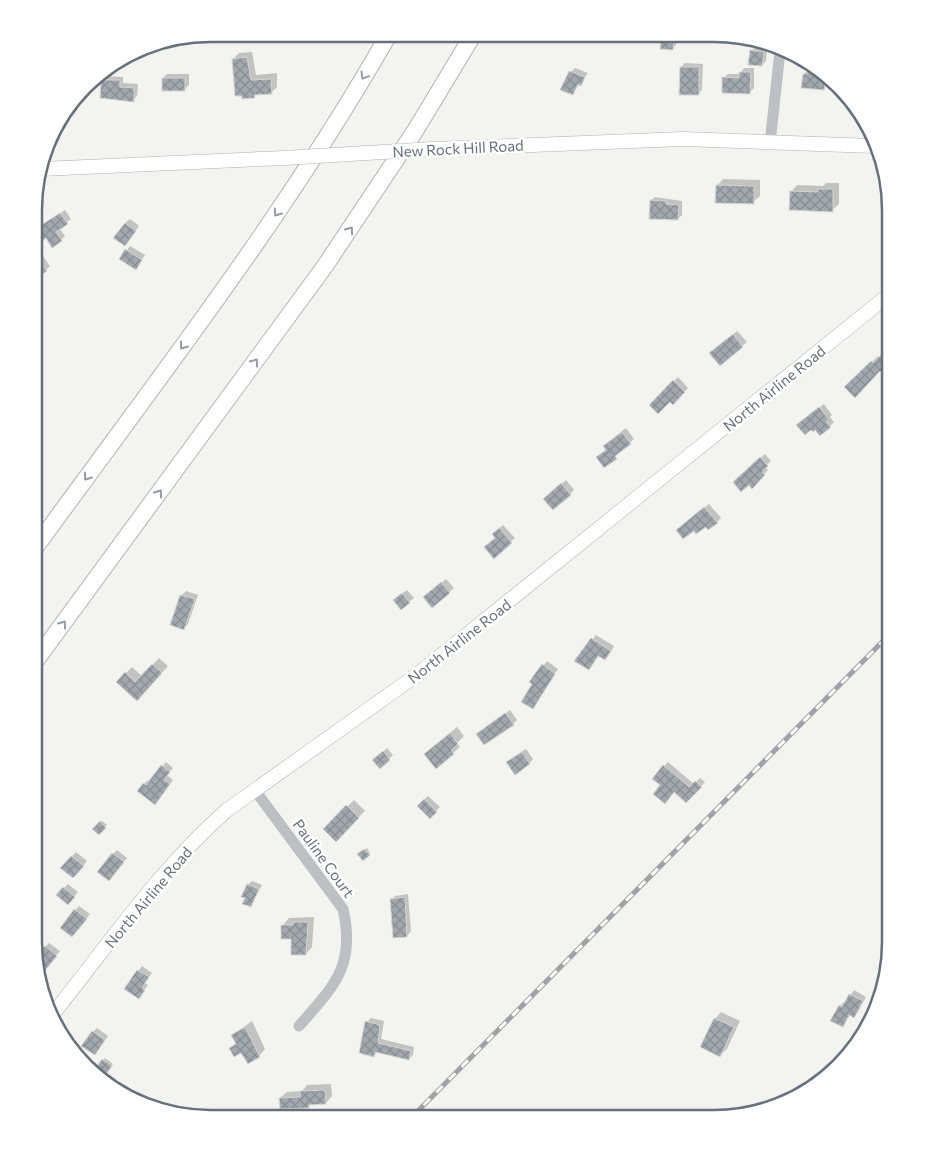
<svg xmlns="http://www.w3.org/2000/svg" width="925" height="1152" viewBox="0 0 925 1152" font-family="Commissioner,sans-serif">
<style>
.shadow{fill:#0003}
.building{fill:url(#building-cross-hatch);stroke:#d4d4d3}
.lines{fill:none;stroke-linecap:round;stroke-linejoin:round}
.major-casing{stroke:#afb2b6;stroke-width:15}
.highway-casing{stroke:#b0b3b6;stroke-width:18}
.minor{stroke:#bdc0c3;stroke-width:11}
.major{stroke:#fff;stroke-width:14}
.highway{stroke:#fff;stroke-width:16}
.rail-casing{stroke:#9fa3a8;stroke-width:5}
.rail{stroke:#fff;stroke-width:3;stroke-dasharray:9;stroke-linecap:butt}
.major-bridge-casing{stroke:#afb2b6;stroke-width:15;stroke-linecap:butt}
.major-bridge{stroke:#fff;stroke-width:14}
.oneway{stroke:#949ca4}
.labels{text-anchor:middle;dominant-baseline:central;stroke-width:5;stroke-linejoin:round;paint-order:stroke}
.street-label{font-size:15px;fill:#66717d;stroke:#fff}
.rim{fill:none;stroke:#66717d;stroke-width:2.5}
</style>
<defs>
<pattern id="building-cross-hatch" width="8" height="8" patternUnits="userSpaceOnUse" patternTransform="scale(1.25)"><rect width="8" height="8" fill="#a2a9ae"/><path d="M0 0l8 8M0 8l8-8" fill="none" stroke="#888e93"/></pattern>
</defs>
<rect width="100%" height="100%" fill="#f3f3f0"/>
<!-- shadow -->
<g class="shadow">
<polygon points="662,35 677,35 676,45 672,49"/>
<polygon points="755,47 767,48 766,61 762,65 751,51"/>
<polygon points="252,52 256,75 277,73 277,87 271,93 257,93 254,97 233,59 239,53"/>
<polygon points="685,63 703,64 702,90 698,94 681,67"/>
<polygon points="813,64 828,80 824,89 804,74"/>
<polygon points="575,68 588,73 573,93 571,72"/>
<polygon points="744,68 754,68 754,88 750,92 724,78 728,74 740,74"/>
<polygon points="167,74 189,74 189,85 185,89 163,78"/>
<polygon points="106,76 123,77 123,83 138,84 137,96 133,100 102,80"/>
<polygon points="723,179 760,180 760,196 753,202 717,186"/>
<polygon points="826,183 839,183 839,204 832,210 791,192 797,185 823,186"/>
<polygon points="655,197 682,201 682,215 678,219 651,201"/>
<polygon points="65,210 71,219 59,228 65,236 61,240 47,237 35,230"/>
<polygon points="130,219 139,226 129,240 125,223"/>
<polygon points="130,246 145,255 136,268 121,259"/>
<polygon points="43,256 50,266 46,270 35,262"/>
<polygon points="737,331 747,342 720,364 715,349"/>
<polygon points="889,349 891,352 891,362 882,371 880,369 846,387 878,356 880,358"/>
<polygon points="678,377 688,388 673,403 670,400 651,405"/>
<polygon points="824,404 832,415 830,417 834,422 830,426 802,421"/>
<polygon points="626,428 634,439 605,466 598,457 607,449 604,446 608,442"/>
<polygon points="765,454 771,461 765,467 768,470 752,487 738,478"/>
<polygon points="566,480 574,490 570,494 549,495"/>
<polygon points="709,504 721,518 717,522 708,529 706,525 694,529 682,526"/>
<polygon points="503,525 515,538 494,557 497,530"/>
<polygon points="446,579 454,588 433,606 429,593"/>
<polygon points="407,590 414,598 401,608 399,596"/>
<polygon points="186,591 198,595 188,624 184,628 172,625 182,595"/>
<polygon points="596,635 614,646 609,655 605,659 599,655 576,661"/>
<polygon points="159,658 168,666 144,693 126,673 132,667 142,676"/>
<polygon points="547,661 558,669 533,707 534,684 531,681"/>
<polygon points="510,710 517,720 513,724 478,734"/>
<polygon points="457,727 464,736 457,743 460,747 436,767 425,754"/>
<polygon points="387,748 393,755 380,767 378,756"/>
<polygon points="526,749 533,759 529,764 512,758"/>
<polygon points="166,762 173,768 167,775 173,780 159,799 144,784 148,780 151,782"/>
<polygon points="668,762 694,784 700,778 705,782 686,801 675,790 661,785 664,766"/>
<polygon points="428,796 440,807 430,817 418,806"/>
<polygon points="354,800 365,811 336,840 325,829"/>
<polygon points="102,821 107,825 99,833 94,829"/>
<polygon points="367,848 370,853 363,859 359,854"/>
<polygon points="117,850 127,858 113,875 113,854"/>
<polygon points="76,852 87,861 77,873 62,868"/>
<polygon points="252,881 262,885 251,906 246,897 248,885"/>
<polygon points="68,884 78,892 72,899 58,895"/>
<polygon points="408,894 411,931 407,936 391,900 395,896"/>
<polygon points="79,906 90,914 76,932 61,928"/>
<polygon points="314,917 312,947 306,954 283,925 289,918"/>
<polygon points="49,943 60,951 46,968 45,947"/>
<polygon points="142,966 152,973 145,983 148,985 139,997 126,988"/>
<polygon points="854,990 866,997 858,1012 854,1017 850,1015 842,1026 840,1006 844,1002 846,1003"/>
<polygon points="721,1012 740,1021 727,1049 720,1055 715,1019"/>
<polygon points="371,1018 384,1021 381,1039 414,1047 413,1055 409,1059 378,1051 374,1056 367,1022"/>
<polygon points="252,1021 265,1049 259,1056 231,1048 237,1042 233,1035"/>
<polygon points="97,1028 108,1036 99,1049 93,1032"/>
<polygon points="105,1058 113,1064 108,1071 98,1068"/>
<polygon points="331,1084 332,1096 326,1103 312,1103 309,1106 280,1098 287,1092 302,1091 307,1085"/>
</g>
<!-- building -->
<g class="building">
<polygon points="661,35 674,35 673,50 660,49"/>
<polygon points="750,50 764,52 762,66 748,65"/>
<polygon points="247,57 251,80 271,79 272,94 254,95 255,98 242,99 242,96 235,96 232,59"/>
<polygon points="680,67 699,67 699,95 679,95"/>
<polygon points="808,67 816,67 818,75 826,77 824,90 801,88 803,74 807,74"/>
<polygon points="569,71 585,77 581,86 578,84 573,95 560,90"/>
<polygon points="739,72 751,72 750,94 722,93 722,77 739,78"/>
<rect x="162" y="78" width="23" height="13"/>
<polygon points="101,80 120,80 120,87 134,88 134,102 100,98"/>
<polygon points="716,185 754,186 754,204 715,203"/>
<polygon points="818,189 833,189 833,212 789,210 790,191 818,192"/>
<polygon points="650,200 666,201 666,204 679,205 678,220 649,219"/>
<polygon points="60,213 68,224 56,232 62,241 52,248 46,238 39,243 35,236 35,229"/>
<polygon points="125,223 136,231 125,246 113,238"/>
<polygon points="125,249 142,260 136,270 119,259"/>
<polygon points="35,254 47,271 35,279"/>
<polygon points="733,334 743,347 720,366 709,353"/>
<polygon points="881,355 890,364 882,373 880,371 855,398 844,387 871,361 873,363"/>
<polygon points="673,380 685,392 673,405 670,402 658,414 649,405"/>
<polygon points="819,407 829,420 826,422 831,427 820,436 815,430 813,432 811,430 805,435 796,425"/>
<polygon points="622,432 631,444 615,456 617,459 604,468 596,457 606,450 603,446"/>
<polygon points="760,457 768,466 762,472 765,475 752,489 749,485 741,492 733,482"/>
<polygon points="561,483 571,495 553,510 543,499"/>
<polygon points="704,507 718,523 708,530 706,527 696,534 694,531 683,539 676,530"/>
<polygon points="499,528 512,543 494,559 484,547 495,538 492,534"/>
<polygon points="441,582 450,593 432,608 423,597"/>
<polygon points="402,593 410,603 401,610 393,600"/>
<polygon points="180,595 195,599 184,630 170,625"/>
<polygon points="591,638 611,651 605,660 598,656 589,670 574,661"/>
<polygon points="152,664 162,673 137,701 116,682 125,672 135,682"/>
<polygon points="542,664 555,674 533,709 521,702 532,684 529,682"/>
<polygon points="505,713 514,725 484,745 476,734"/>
<polygon points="450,733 458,744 451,750 454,754 436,769 424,754"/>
<polygon points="383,751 390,760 380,769 372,760"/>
<polygon points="522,752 530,764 515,775 506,762"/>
<polygon points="161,765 170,772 164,780 170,784 155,805 137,791 143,783 146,785"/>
<polygon points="663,765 689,787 695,781 702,787 686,803 674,792 665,804 653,794 660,785 652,779"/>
<polygon points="424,799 437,812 430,819 417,806"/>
<polygon points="346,805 359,818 336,842 323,829"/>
<polygon points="100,821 106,828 99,835 92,829"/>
<polygon points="364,849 370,855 363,861 357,854"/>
<polygon points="112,853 124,862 109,881 97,872"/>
<polygon points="71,856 84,866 73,878 60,868"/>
<polygon points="247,884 259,889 251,907 242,904 245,898 241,897"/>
<polygon points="63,887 75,897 68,905 56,895"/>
<polygon points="405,897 407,937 393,938 390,899"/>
<polygon points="74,909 87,919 72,937 60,928"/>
<polygon points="293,922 308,922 306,955 291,955 291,939 281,939 281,925 293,925"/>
<polygon points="45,946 57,956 42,974 37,955"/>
<polygon points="137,970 149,977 142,988 145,990 139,999 124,989"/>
<polygon points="849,994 863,1001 854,1018 849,1015 843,1027 830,1021 839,1005 842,1007"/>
<polygon points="714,1018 734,1027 720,1057 700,1047"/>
<polygon points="365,1021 380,1025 378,1043 411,1051 409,1060 375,1052 374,1057 359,1053"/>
<polygon points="245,1027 260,1057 248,1064 241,1053 234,1057 229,1048 236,1044 231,1035"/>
<polygon points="92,1031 105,1040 95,1055 81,1046"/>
<polygon points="102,1059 112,1066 106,1074 96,1068"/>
<polygon points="325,1090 326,1104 309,1105 309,1108 280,1109 279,1098 300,1097 300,1091"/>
</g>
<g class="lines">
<!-- major casing -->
<g class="major-casing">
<g id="major">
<polyline points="433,149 683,139 874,146"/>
<polyline points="41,169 284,158"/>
<path d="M53 1014C108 945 160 869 227 810L418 674 891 293"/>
</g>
</g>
<!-- highway casing -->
<g class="highway-casing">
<g id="highway">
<path d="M35 548C157 380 286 215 389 34"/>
<polyline points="34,663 325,266 415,131 473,35"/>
</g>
</g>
<!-- minor -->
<g class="minor">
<polyline points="770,143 780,51"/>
<path d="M254 789 343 909C356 966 334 986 299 1026"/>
</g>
<!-- major -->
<use href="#major" class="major"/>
<!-- highway -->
<use href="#highway" class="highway"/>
<!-- rail casing -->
<g class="rail-casing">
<polyline id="rail" points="411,1118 891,633"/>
</g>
<!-- rail -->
<use href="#rail" class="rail"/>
<!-- major-bridge casing -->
<g class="major-bridge-casing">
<polyline id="major-bridge" points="284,158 433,149"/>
</g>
<!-- major-bridge -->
<use href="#major-bridge" class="major-bridge"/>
</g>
<!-- one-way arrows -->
<defs><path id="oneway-chevron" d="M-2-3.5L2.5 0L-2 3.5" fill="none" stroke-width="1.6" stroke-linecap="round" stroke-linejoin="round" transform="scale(1.25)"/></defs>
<g class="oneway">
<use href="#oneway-chevron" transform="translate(364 76) rotate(121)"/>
<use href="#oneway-chevron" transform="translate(277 213) rotate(125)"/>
<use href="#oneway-chevron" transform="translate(350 230) rotate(-55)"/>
<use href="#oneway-chevron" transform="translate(183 346) rotate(126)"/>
<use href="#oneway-chevron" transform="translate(255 362) rotate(-54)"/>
<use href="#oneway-chevron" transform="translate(87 477) rotate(126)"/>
<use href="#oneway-chevron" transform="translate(159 493) rotate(-54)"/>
<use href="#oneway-chevron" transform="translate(63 624) rotate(-54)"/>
</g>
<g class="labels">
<!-- street labels -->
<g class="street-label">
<text transform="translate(458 148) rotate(-3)">New Rock Hill Road</text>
<text transform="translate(774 388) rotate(-39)">North Airline Road</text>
<text transform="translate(459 641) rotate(-38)">North Airline Road</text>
<text transform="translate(324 858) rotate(54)">Pauline Court</text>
<text transform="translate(148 897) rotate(-50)">North Airline Road</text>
</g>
</g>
<!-- crop -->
<path d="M0 0H925V1152H0ZM210 42H714A168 168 0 0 1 882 210V942A168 168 0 0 1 714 1110H210A168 168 0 0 1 42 942V210A168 168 0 0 1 210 42Z" fill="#fff" fill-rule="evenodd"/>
<path class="rim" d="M210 42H714A168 168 0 0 1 882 210V942A168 168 0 0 1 714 1110H210A168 168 0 0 1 42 942V210A168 168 0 0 1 210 42Z"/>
</svg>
